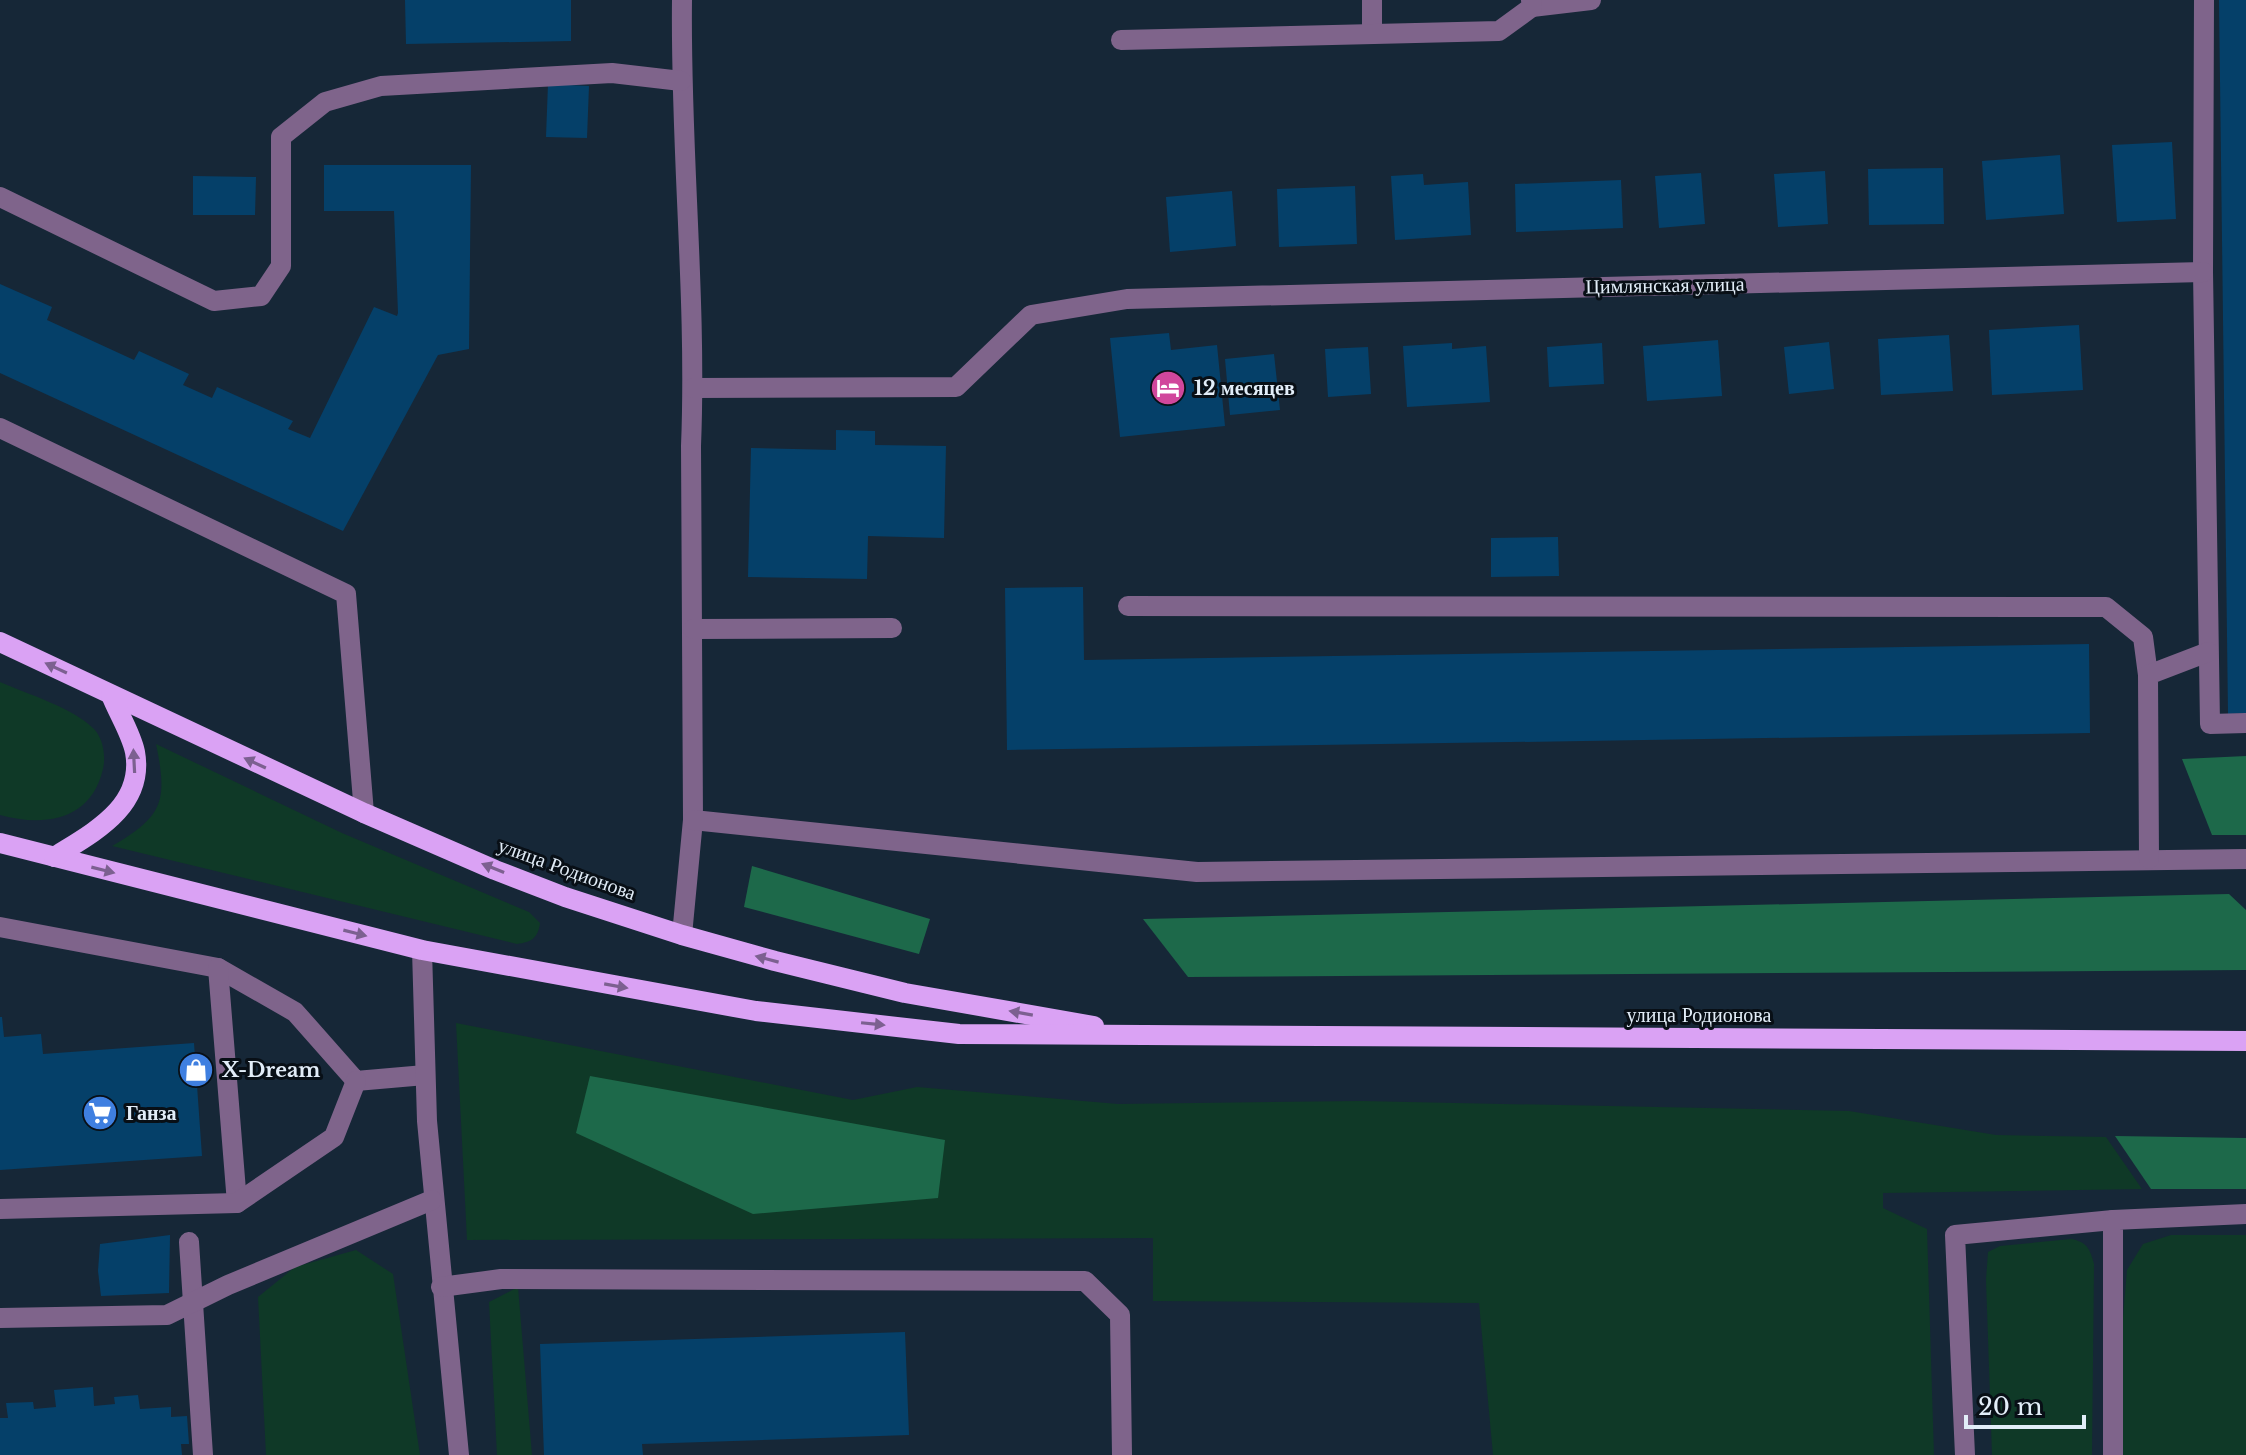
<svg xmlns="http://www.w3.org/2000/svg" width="2246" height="1455" viewBox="0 0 2246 1455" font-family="'Libre Baskerville',serif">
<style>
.green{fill:#0f3927}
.forest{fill:#1d694a}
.building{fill:#054069}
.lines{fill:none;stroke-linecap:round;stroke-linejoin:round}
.minor{stroke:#7f648b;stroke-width:20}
.major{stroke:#daa2f4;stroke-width:20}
.oneway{fill:#7c6090}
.labels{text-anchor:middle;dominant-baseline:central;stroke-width:6;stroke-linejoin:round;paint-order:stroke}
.street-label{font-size:20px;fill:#e2edf8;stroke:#080f16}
.poi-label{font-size:20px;font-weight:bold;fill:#e2edf8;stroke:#080f16;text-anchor:start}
</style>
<rect width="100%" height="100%" fill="#162737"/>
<!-- green -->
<g class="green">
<path d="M0 682C27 694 74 708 94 729 103 738 106 756 103 769 91 821 44 827 0 815Z"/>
<path d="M156 744 342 833 529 912 540 923C538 938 532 942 517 944L112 846C163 816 168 802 156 744Z"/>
<polygon points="456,1023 853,1100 917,1087 1118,1104 1361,1101 1849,1111 1996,1135 2106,1137 2142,1189 1883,1193 1883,1208 1927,1229 1934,1455 1493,1455 1479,1303 1153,1301 1153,1238 467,1240"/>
<polygon points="2171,1235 2246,1235 2246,1455 2122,1455 2122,1329 2127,1270 2143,1244"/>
<path d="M2071 1239C2087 1242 2090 1249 2094 1264L2092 1455H1992L1986 1280 1988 1252 2000 1246Z"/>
<polygon points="356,1250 393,1274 420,1455 266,1455 258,1297 295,1267"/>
<polygon points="518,1287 532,1455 497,1455 489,1302"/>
</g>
<!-- forest -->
<g class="forest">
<polygon points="2246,756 2246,835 2212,835 2182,759"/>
<polygon points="752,866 930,919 919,954 744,907"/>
<polygon points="2229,894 2246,910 2246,970 1188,977 1143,919"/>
<polygon points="590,1076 945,1140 938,1198 753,1214 576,1133"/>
<polygon points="2115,1136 2246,1138 2246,1189 2151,1189"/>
</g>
<!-- building -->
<g class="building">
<polygon points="405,0 571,0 571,41 406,44"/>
<polygon points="2219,0 2246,0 2246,713 2228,714"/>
<polygon points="548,84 589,86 587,138 546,137"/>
<polygon points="2172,142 2176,219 2117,222 2112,145"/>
<polygon points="2060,155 2064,214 1986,220 1982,161"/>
<polygon points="324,165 471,165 469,349 438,355 343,531 0,373 0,284 52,307 47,320 134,360 139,351 189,374 183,385 212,398 217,387 293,421 288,429 310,438 374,307 397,316 398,313 394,211 324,211"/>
<polygon points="1943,168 1944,224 1869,225 1868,169"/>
<polygon points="1825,171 1828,224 1778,227 1774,174"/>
<polygon points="1701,173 1705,224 1659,228 1655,176"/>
<polygon points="1423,174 1424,185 1468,182 1471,235 1395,240 1391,176"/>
<polygon points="193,176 256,177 255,215 193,215"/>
<polygon points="1621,180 1623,228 1516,232 1515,184"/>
<polygon points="1355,186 1357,244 1279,247 1277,189"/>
<polygon points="1232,191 1236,246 1170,252 1166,197"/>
<polygon points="2079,325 2083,390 1992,395 1989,330"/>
<polygon points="1169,333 1171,350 1217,345 1225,426 1120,437 1110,338"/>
<polygon points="1949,335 1953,391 1881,395 1878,339"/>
<polygon points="1718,340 1722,396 1647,401 1643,346"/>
<polygon points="1829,342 1834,389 1789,394 1784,347"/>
<polygon points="1452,343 1452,349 1486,346 1490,402 1407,407 1403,346"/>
<polygon points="1602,343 1604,384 1549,387 1547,347"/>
<polygon points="1368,347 1371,394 1328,397 1325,349"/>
<polygon points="1274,354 1280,410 1230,415 1225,359"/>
<polygon points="836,430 875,431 875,445 946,446 944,538 868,536 867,579 748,577 751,448 836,450"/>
<polygon points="1558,537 1559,576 1491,577 1491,538"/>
<polygon points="1083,587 1084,660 2089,644 2090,733 1007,750 1005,588"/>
<polygon points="0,1017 2,1017 4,1037 41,1034 43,1054 194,1043 202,1156 0,1170"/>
<polygon points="170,1235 169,1293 101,1296 98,1271 100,1244"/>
<polygon points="905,1332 909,1435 642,1444 643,1455 544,1455 540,1344"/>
<polygon points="93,1387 94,1406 115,1404 114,1397 138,1395 140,1409 171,1407 171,1417 187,1416 189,1444 181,1444 182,1455 0,1455 0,1418 8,1418 6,1403 33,1402 34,1409 56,1407 54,1390"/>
</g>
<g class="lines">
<!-- minor -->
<g class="minor">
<path d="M682 0C680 149 697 298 691 446L693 820 682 935"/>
<polyline points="2204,0 2203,272 2210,724 2246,723"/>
<polyline points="1532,7 1591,0"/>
<polyline points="1372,34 1372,0"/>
<polyline points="1121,40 1499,31 1532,7 1531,0"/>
<polyline points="0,197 214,301 261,296 281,266 281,137 325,102 381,86 612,73 681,81"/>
<polyline points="693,388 956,387 1031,315 1127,299 2203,272"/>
<polyline points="0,428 346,594 364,813"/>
<polyline points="1128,606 2106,607 2143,637 2148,675"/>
<polyline points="693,629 892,628"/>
<polyline points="693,820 1197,872 2246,859"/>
<polyline points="2149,859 2148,675 2208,652"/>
<polyline points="0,927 218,968 295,1012 356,1081 425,1075"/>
<polyline points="422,950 427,1121 459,1455"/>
<polyline points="218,968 237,1203"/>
<polyline points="0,1209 237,1203 334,1137 356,1081"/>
<polyline points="189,1242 203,1455"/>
<polyline points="441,1287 501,1279 1085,1281 1120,1315 1122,1455"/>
<polyline points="0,1318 167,1315 228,1285 432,1200"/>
<polyline points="1965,1455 1955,1235 2113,1220"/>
<polyline points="2113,1455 2113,1220 2246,1214"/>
</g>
<!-- major -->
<g class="major">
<polyline points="0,642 364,813 495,870 565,897 682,935 775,961 905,993 1094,1026"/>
<polyline points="0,843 422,950 756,1011 959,1034 2246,1041"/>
<path d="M54 857C92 833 145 807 135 752 131 733 118 713 111 695"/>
</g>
</g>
<!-- one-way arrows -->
<defs><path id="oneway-solid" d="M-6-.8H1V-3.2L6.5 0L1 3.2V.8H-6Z" transform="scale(2)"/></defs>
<g class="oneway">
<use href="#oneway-solid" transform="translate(56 668) rotate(-155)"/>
<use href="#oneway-solid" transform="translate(134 761) rotate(-93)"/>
<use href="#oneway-solid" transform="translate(255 763) rotate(-155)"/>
<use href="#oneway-solid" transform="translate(493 868) rotate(-158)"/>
<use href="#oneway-solid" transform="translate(103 870) rotate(14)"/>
<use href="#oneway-solid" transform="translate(355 933) rotate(14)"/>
<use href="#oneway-solid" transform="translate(767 959) rotate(-165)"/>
<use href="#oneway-solid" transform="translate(616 986) rotate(10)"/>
<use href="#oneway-solid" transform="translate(1021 1013) rotate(-170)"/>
<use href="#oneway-solid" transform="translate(873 1024) rotate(6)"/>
</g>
<!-- icons -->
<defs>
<g id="hotel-disc" transform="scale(1.8)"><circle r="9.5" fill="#d1479c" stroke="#080f16"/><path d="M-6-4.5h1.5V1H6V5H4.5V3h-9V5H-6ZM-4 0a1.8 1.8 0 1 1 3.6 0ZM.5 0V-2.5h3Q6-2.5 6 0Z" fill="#fff"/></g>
<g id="shop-disc" transform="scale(1.8)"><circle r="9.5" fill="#3f7fe0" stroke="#080f16"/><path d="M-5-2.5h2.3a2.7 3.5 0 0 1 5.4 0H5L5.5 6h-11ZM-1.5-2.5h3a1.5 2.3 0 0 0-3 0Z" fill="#fff"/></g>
<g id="supermarket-disc" transform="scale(1.8)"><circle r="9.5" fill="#3f7fe0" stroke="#080f16"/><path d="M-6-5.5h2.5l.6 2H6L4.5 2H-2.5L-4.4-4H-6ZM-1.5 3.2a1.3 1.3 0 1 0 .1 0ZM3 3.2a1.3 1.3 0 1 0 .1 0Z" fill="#fff"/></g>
</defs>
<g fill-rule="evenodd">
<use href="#hotel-disc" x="1168" y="388"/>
<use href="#shop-disc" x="196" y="1070"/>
<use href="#supermarket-disc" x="100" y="1113"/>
</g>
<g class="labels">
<!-- street labels -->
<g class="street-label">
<text transform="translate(1665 285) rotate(-1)">Цимлянская улица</text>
<text transform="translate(567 869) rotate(20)">улица Родионова</text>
<text x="1699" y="1015">улица Родионова</text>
</g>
<!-- poi labels -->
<g class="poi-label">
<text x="1194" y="388">12 месяцев</text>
<text x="222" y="1070">X-Dream</text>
<text x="126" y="1113">Ганза</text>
</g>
</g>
<!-- scale -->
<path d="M1966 1415v12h118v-12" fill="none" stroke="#e2edf8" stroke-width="4"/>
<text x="1978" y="1415" font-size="24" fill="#e2edf8" stroke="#080f16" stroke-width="6" paint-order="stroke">20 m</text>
</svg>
